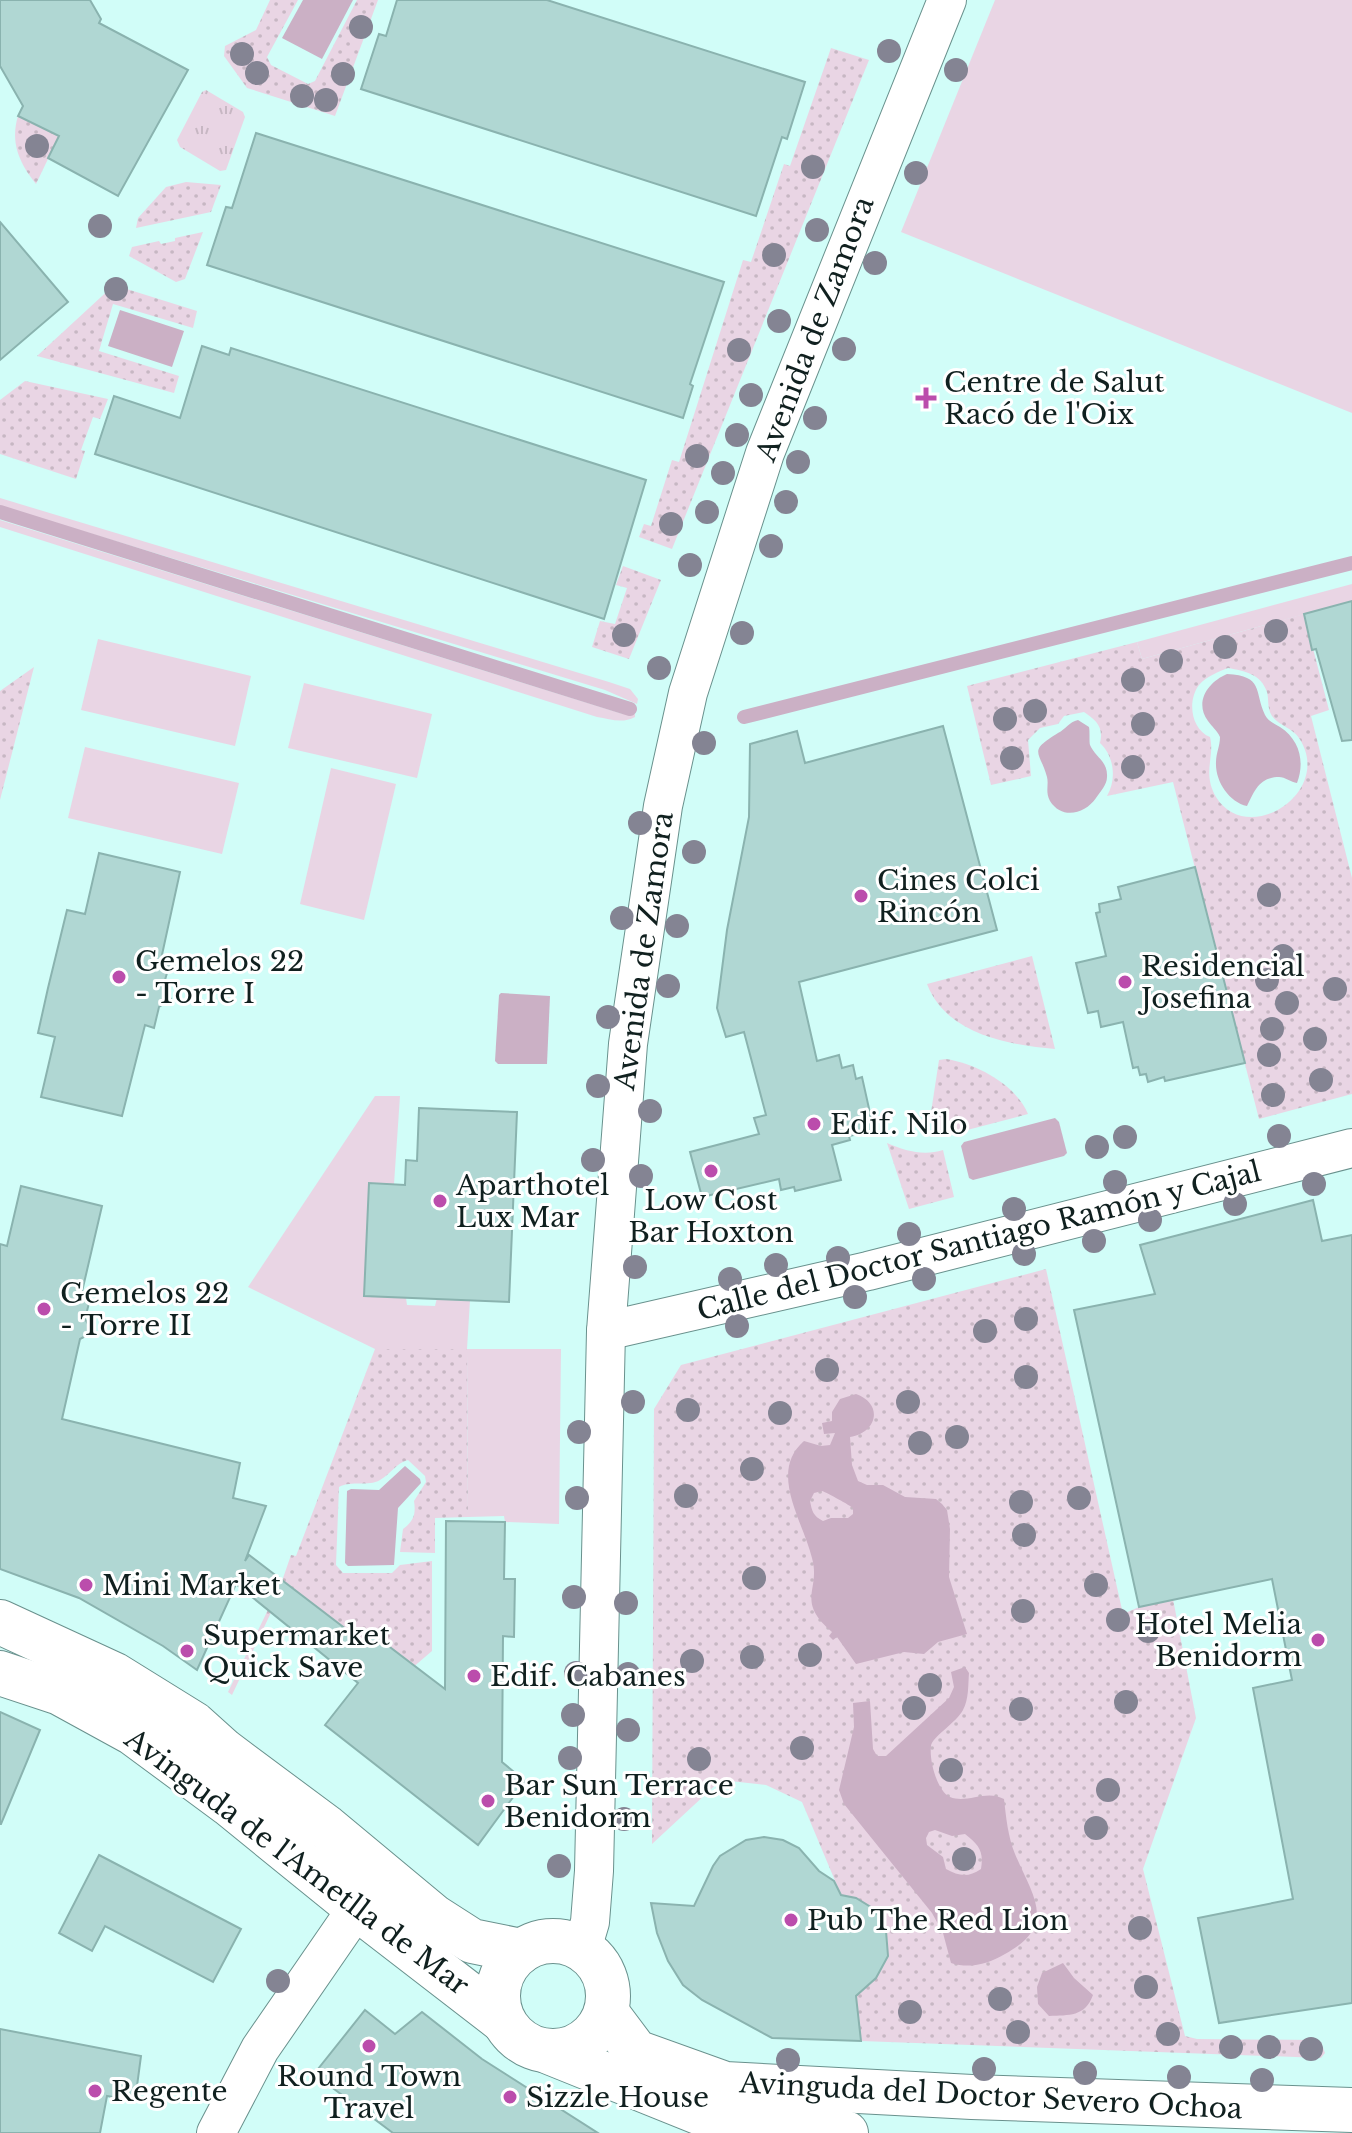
<svg xmlns="http://www.w3.org/2000/svg" width="1352" height="2133" viewBox="0 0 1352 2133" font-family="'Libre Baskerville',serif">
<style>
.grass{fill:#e9d5e4}
.park{fill:url(#park-tufts)}
.garden{fill:url(#garden-dots);fill-rule:evenodd}
.water{fill:#cbb0c5;fill-rule:evenodd}
.lines{fill:none;stroke-linecap:round;stroke-linejoin:round}
.stream{stroke:#cbb0c5;stroke-width:14}
.building{fill:#b0d7d3;stroke:#8ab3af;stroke-width:2}
.minor-casing{stroke:#69918d;stroke-width:40}
.tertiary-casing{stroke:#69918d;stroke-width:46}
.minor{stroke:#fff;stroke-width:38}
.tertiary{stroke:#fff;stroke-width:44}
.tree{fill:#848493}
.poi-dot{fill:#bb4dac;stroke:#fff;stroke-width:3}
.labels{text-anchor:middle;dominant-baseline:central;stroke-width:6;stroke-linejoin:round;paint-order:stroke}
.street-label{font-size:28px;fill:#10201f;stroke:#fff}
.poi-label{font-size:28px;fill:#10201f;stroke:#fff;text-anchor:start}
</style>
<defs>
<pattern id="park-tufts" width="24" height="20" patternUnits="userSpaceOnUse" patternTransform="scale(2)"><rect width="24" height="20" fill="#e9d5e4"/><path d="M3 7l-1-3M5 7V3M7 7l1-3M15 17l-1-3M17 17v-4M19 17l1-3" fill="none" stroke="#c7b7c3"/></pattern>
<pattern id="garden-dots" width="8" height="8" patternUnits="userSpaceOnUse" patternTransform="scale(2)"><rect width="8" height="8" fill="#e9d5e4"/><path d="M2 2h.1M6 6h.1" fill="none" stroke="#c7b7c3" stroke-width="1.8" stroke-linecap="round"/></pattern>
</defs>
<rect width="100%" height="100%" fill="#d1fdf8"/>
<!-- grass -->
<g class="grass">
<polygon points="995,0 1352,0 1352,413 901,232"/>
<polygon points="0,498 609,682 630,689 638,699 637,704 605,690 0,506"/>
<path d="M0 520 623 714H635V717C622 724 610 719 597 717L0 527Z"/>
<polygon points="1352,584 1352,601 1142,659 1137,642"/>
<polygon points="98,639 251,676 235,746 81,710"/>
<polygon points="304,683 432,714 417,778 288,748"/>
<polygon points="85,747 239,783 222,854 68,818"/>
<polygon points="331,768 396,784 364,920 300,904"/>
<polygon points="375,1096 400,1096 394,1184 369,1184 364,1295 406,1298 407,1305 435,1306 437,1298 470,1300 467,1349 561,1349 559,1524 505,1522 504,1516 468,1517 467,1349 375,1349 248,1287"/>
</g>
<!-- park -->
<polygon class="park" points="206,90 243,112 245,117 226,170 220,171 180,147 177,140 202,92"/>
<!-- garden -->
<g class="garden">
<polygon points="270,0 298,0 267,57 271,65 308,84 315,81 357,0 378,0 335,116 247,88 224,56 225,46 256,30"/>
<polygon points="831,48 869,60 672,549 639,537 644,524 651,526 672,460 679,462 743,260 751,262 784,164 790,166"/>
<path d="M18 116 59 136 36 184C19 163 10 142 18 116Z"/>
<polygon points="186,182 221,185 211,212 136,228 138,218 166,187"/>
<polygon points="203,232 185,279 176,282 129,256 132,247 159,241 161,244 175,241 175,238"/>
<polygon points="114,285 197,311 193,328 113,304 99,351 179,376 174,393 37,356"/>
<polygon points="25,381 108,399 100,419 93,417 81,450 85,451 76,479 0,454 0,400"/>
<polygon points="623,566 661,580 629,659 592,647 600,621 615,624 627,588 616,585"/>
<path d="M1304 614 1329 710 1311 716 1352 878V1094L1259 1119 1173 782 1107 796C1117 779 1114 756 1100 743 1104 727 1096 720 1084 712L1064 716 1058 724 1040 728 1028 740 1031 776 991 785 967 686 1137 642 1142 659ZM1228 668C1245 671 1261 674 1267 692 1269 700 1267 708 1272 716 1283 730 1297 726 1305 750 1322 800 1245 844 1216 797 1202 773 1215 757 1210 737 1191 729 1187 701 1199 685 1207 676 1218 672 1228 668Z"/>
<polygon points="34,667 0,800 0,691"/>
<path d="M1032 956 1055 1049C1008 1045 946 1034 927 984Z"/>
<path d="M946 1059C977 1064 1015 1084 1028 1114L948 1135H938L930 1119 939 1060Z"/>
<path d="M887 1143C905 1151 924 1156 943 1150L954 1197 909 1209Z"/>
<path d="M1046 1269 1123 1614 1139 1607 1173 1599 1196 1718 1143 1869 1185 2036 1197 2039 1316 2040 1321 2042 1325 2053 1321 2058 861 2041 855 1993C907 1967 894 1908 841 1895L802 1802 766 1785 721 1780 652 1844 654 1409 681 1365Z"/>
<path d="M375 1349H467L468 1517 435 1518V1553L400 1552 403 1529C414 1521 416 1514 414 1501L426 1482 425 1476 408 1460C396 1463 391 1474 380 1480 368 1487 352 1480 339 1487L336 1565 343 1573H392L400 1565 432 1561V1651L404 1675 285 1583 232 1695 228 1692 282 1581 291 1555 296 1556Z"/>
</g>
<!-- water -->
<g class="water">
<polygon points="303,0 353,0 322,59 282,38"/>
<polygon points="120,310 184,331 172,367 108,346"/>
<path d="M1227 674C1264 676 1254 691 1265 715 1269 722 1274 723 1280 727 1300 740 1305 762 1297 783 1291 782 1285 777 1279 777 1259 777 1254 792 1247 806 1229 802 1215 781 1216 762 1216 753 1220 746 1220 737 1217 730 1212 727 1208 721 1194 702 1208 682 1227 674Z"/>
<path d="M1078 720 1089 727C1090 732 1089 741 1090 745 1095 757 1108 761 1107 777 1107 785 1100 792 1096 798 1085 814 1062 820 1050 801 1045 792 1049 785 1047 777 1040 751 1027 752 1058 733 1066 729 1069 722 1078 720Z"/>
<polygon points="501,993 550,996 547,1064 498,1064 495,1061 499,995"/>
<polygon points="1055,1118 1059,1122 1067,1153 1064,1156 973,1180 969,1178 961,1146 964,1142"/>
<path d="M856 1394C884 1404 877 1433 850 1437L852 1465 858 1481 867 1485H883L905 1497 936 1499 942 1504 947 1510 950 1529 949 1577 967 1634 938 1642 924 1654 904 1652 856 1664 837 1637 833 1640 829 1636 832 1632C795 1600 821 1591 812 1558 803 1521 768 1472 804 1441L821 1446 830 1445 835 1433 824 1434 822 1423 832 1421V1412L840 1399ZM822 1491C826 1492 851 1506 853 1508V1514L848 1518H831L823 1521C813 1516 812 1511 810 1501L814 1493Z"/>
<polygon points="405,1466 420,1479 421,1483 398,1508 394,1565 348,1566 345,1563 347,1491 351,1489 379,1490"/>
<path d="M965 1667 969 1673C968 1685 969 1699 963 1710 957 1722 932 1737 931 1746 929 1760 937 1791 950 1797 967 1804 986 1789 1004 1799 1006 1817 1008 1837 1015 1854 1033 1897 1058 1925 1005 1954 988 1964 970 1969 951 1963L943 1933 932 1913 844 1804 839 1790 854 1727 853 1703 870 1701 873 1749 877 1756H886L949 1698 954 1687 951 1672ZM935 1830 952 1836 965 1834C979 1845 984 1851 981 1869 968 1878 959 1876 946 1869L943 1857 927 1845 926 1838 929 1832Z"/>
<path d="M1063 1963 1074 1978 1093 1995C1085 2017 1069 2015 1049 2016L1038 2004 1037 1987 1042 1973Z"/>
</g>
<g class="lines">
<!-- stream -->
<g class="stream">
<polyline points="0,512 630,709"/>
<polyline points="744,717 1352,563"/>
</g>
</g>
<!-- building -->
<g class="building">
<polygon points="0,0 90,0 101,19 99,23 188,70 118,196 48,158 59,136 18,116 23,106 0,66"/>
<polygon points="397,0 547,0 805,82 787,139 782,137 756,216 361,89 379,34 386,36"/>
<polygon points="256,133 724,282 690,384 693,386 683,418 207,265 226,207 232,208"/>
<polygon points="0,222 68,302 0,360"/>
<polygon points="202,346 229,355 231,348 646,480 604,619 95,454 114,396 180,418"/>
<polygon points="1352,601 1352,740 1342,741 1316,649 1312,650 1304,614"/>
<polygon points="943,726 997,930 799,982 817,1061 839,1055 842,1068 853,1065 856,1079 862,1077 874,1131 849,1136 850,1140 832,1145 841,1180 795,1191 794,1187 781,1190 779,1179 702,1197 690,1152 759,1134 754,1118 766,1115 744,1032 726,1037 717,1008 727,930 749,817 750,744 797,731 805,763"/>
<polygon points="99,853 180,872 160,964 169,966 163,987 171,999 159,1007 154,1028 145,1025 122,1116 41,1097 55,1037 38,1033 48,988 67,910 85,914"/>
<polygon points="1195,867 1245,1063 1165,1081 1164,1077 1148,1082 1146,1074 1140,1075 1138,1067 1133,1068 1123,1022 1101,1027 1098,1011 1088,1013 1076,963 1106,956 1096,913 1100,912 1099,904 1121,899 1118,887"/>
<polygon points="419,1108 517,1112 509,1302 364,1296 369,1183 405,1185 406,1160 417,1161"/>
<polygon points="21,1186 102,1206 81,1296 90,1299 85,1319 93,1332 80,1339 62,1419 240,1463 233,1498 266,1506 245,1561 249,1555 363,1642 370,1632 445,1689 446,1521 505,1522 504,1579 515,1579 514,1637 503,1636 502,1762 525,1781 478,1845 325,1725 358,1683 236,1584 197,1670 163,1646 79,1598 0,1569 0,1244 7,1246"/>
<polygon points="1313,1200 1322,1241 1352,1235 1352,2003 1219,2023 1198,1918 1293,1899 1253,1688 1292,1680 1272,1579 1139,1607 1074,1310 1155,1294 1140,1245"/>
<polygon points="0,1712 40,1730 1,1824 0,1824"/>
<polygon points="764,1837 783,1840 799,1848 819,1871 834,1881 841,1895 856,1898 874,1909 882,1921 886,1931 888,1956 876,1978 856,1996 861,2041 772,2038 702,2000 683,1985 668,1961 657,1933 651,1903 694,1906 713,1866 720,1856 746,1840"/>
<polygon points="99,1855 241,1929 213,1982 105,1926 92,1951 59,1933"/>
<polygon points="365,2010 395,2034 422,2012 482,2059 598,2133 393,2133 314,2074"/>
<polygon points="0,2029 141,2056 135,2101 107,2096 100,2133 0,2133"/>
</g>
<g class="lines">
<!-- minor casing -->
<g class="minor-casing">
<g id="minor">
<polyline points="606,1331 868,1271 1352,1148"/>
<polyline points="582,1949 590,1922 594,1871 606,1331 628,1044 663,806 688,693 765,453 947,0"/>
<polyline points="216,2133 260,2049 373,1885"/>
</g>
</g>
<!-- tertiary casing -->
<g class="tertiary-casing">
<g id="tertiary">
<polyline points="0,1622 115,1675 194,1724 224,1751 326,1827 433,1916 472,1941 521,1951"/>
<polyline points="0,1673 60,1693 133,1733 229,1804 357,1908 502,2020"/>
<circle cx="553" cy="1996" r="55"/>
<polyline points="606,2012 636,2052 725,2084 972,2097 1352,2110"/>
<polyline points="549,2052 713,2118 846,2133"/>
</g>
</g>
<!-- minor -->
<use href="#minor" class="minor"/>
<!-- tertiary -->
<use href="#tertiary" class="tertiary"/>
</g>
<!-- trees -->
<g class="tree">
<circle cx="361" cy="27" r="12"/>
<circle cx="889" cy="51" r="12"/>
<circle cx="242" cy="54" r="12"/>
<circle cx="956" cy="70" r="12"/>
<circle cx="257" cy="73" r="12"/>
<circle cx="343" cy="74" r="12"/>
<circle cx="302" cy="96" r="12"/>
<circle cx="326" cy="100" r="12"/>
<circle cx="37" cy="146" r="12"/>
<circle cx="813" cy="167" r="12"/>
<circle cx="916" cy="173" r="12"/>
<circle cx="100" cy="226" r="12"/>
<circle cx="817" cy="230" r="12"/>
<circle cx="774" cy="255" r="12"/>
<circle cx="875" cy="263" r="12"/>
<circle cx="116" cy="289" r="12"/>
<circle cx="779" cy="321" r="12"/>
<circle cx="844" cy="349" r="12"/>
<circle cx="739" cy="350" r="12"/>
<circle cx="751" cy="395" r="12"/>
<circle cx="815" cy="418" r="12"/>
<circle cx="737" cy="435" r="12"/>
<circle cx="697" cy="456" r="12"/>
<circle cx="798" cy="462" r="12"/>
<circle cx="723" cy="473" r="12"/>
<circle cx="786" cy="502" r="12"/>
<circle cx="707" cy="512" r="12"/>
<circle cx="671" cy="524" r="12"/>
<circle cx="771" cy="546" r="12"/>
<circle cx="690" cy="565" r="12"/>
<circle cx="1276" cy="631" r="12"/>
<circle cx="742" cy="633" r="12"/>
<circle cx="624" cy="635" r="12"/>
<circle cx="1225" cy="647" r="12"/>
<circle cx="1171" cy="661" r="12"/>
<circle cx="659" cy="668" r="12"/>
<circle cx="1133" cy="680" r="12"/>
<circle cx="1035" cy="711" r="12"/>
<circle cx="1005" cy="719" r="12"/>
<circle cx="1143" cy="724" r="12"/>
<circle cx="704" cy="743" r="12"/>
<circle cx="1012" cy="758" r="12"/>
<circle cx="1133" cy="767" r="12"/>
<circle cx="640" cy="823" r="12"/>
<circle cx="694" cy="852" r="12"/>
<circle cx="1269" cy="895" r="12"/>
<circle cx="622" cy="918" r="12"/>
<circle cx="677" cy="926" r="12"/>
<circle cx="1283" cy="956" r="12"/>
<circle cx="1267" cy="980" r="12"/>
<circle cx="668" cy="986" r="12"/>
<circle cx="1335" cy="989" r="12"/>
<circle cx="1287" cy="1003" r="12"/>
<circle cx="608" cy="1017" r="12"/>
<circle cx="1272" cy="1029" r="12"/>
<circle cx="1315" cy="1039" r="12"/>
<circle cx="1269" cy="1055" r="12"/>
<circle cx="1321" cy="1080" r="12"/>
<circle cx="598" cy="1086" r="12"/>
<circle cx="1273" cy="1095" r="12"/>
<circle cx="650" cy="1111" r="12"/>
<circle cx="1279" cy="1136" r="12"/>
<circle cx="1125" cy="1137" r="12"/>
<circle cx="1097" cy="1147" r="12"/>
<circle cx="593" cy="1160" r="12"/>
<circle cx="641" cy="1176" r="12"/>
<circle cx="1115" cy="1182" r="12"/>
<circle cx="1314" cy="1184" r="12"/>
<circle cx="1235" cy="1204" r="12"/>
<circle cx="1014" cy="1209" r="12"/>
<circle cx="1150" cy="1220" r="12"/>
<circle cx="909" cy="1234" r="12"/>
<circle cx="1094" cy="1241" r="12"/>
<circle cx="1024" cy="1254" r="12"/>
<circle cx="838" cy="1258" r="12"/>
<circle cx="776" cy="1265" r="12"/>
<circle cx="635" cy="1267" r="12"/>
<circle cx="730" cy="1279" r="12"/>
<circle cx="924" cy="1279" r="12"/>
<circle cx="855" cy="1297" r="12"/>
<circle cx="1026" cy="1319" r="12"/>
<circle cx="737" cy="1326" r="12"/>
<circle cx="985" cy="1331" r="12"/>
<circle cx="827" cy="1370" r="12"/>
<circle cx="1026" cy="1377" r="12"/>
<circle cx="633" cy="1402" r="12"/>
<circle cx="908" cy="1402" r="12"/>
<circle cx="688" cy="1410" r="12"/>
<circle cx="780" cy="1413" r="12"/>
<circle cx="579" cy="1432" r="12"/>
<circle cx="957" cy="1437" r="12"/>
<circle cx="920" cy="1443" r="12"/>
<circle cx="752" cy="1469" r="12"/>
<circle cx="686" cy="1496" r="12"/>
<circle cx="577" cy="1498" r="12"/>
<circle cx="1079" cy="1498" r="12"/>
<circle cx="1021" cy="1502" r="12"/>
<circle cx="1024" cy="1535" r="12"/>
<circle cx="754" cy="1578" r="12"/>
<circle cx="1096" cy="1585" r="12"/>
<circle cx="574" cy="1597" r="12"/>
<circle cx="626" cy="1603" r="12"/>
<circle cx="1023" cy="1611" r="12"/>
<circle cx="1118" cy="1620" r="12"/>
<circle cx="1148" cy="1631" r="12"/>
<circle cx="810" cy="1655" r="12"/>
<circle cx="752" cy="1657" r="12"/>
<circle cx="692" cy="1661" r="12"/>
<circle cx="576" cy="1673" r="12"/>
<circle cx="628" cy="1674" r="12"/>
<circle cx="930" cy="1685" r="12"/>
<circle cx="1126" cy="1702" r="12"/>
<circle cx="914" cy="1708" r="12"/>
<circle cx="1021" cy="1709" r="12"/>
<circle cx="573" cy="1715" r="12"/>
<circle cx="628" cy="1730" r="12"/>
<circle cx="802" cy="1748" r="12"/>
<circle cx="570" cy="1758" r="12"/>
<circle cx="699" cy="1759" r="12"/>
<circle cx="951" cy="1770" r="12"/>
<circle cx="1108" cy="1790" r="12"/>
<circle cx="624" cy="1819" r="12"/>
<circle cx="1096" cy="1828" r="12"/>
<circle cx="964" cy="1859" r="12"/>
<circle cx="559" cy="1866" r="12"/>
<circle cx="1140" cy="1928" r="12"/>
<circle cx="278" cy="1981" r="12"/>
<circle cx="1146" cy="1987" r="12"/>
<circle cx="1000" cy="1999" r="12"/>
<circle cx="910" cy="2012" r="12"/>
<circle cx="1018" cy="2032" r="12"/>
<circle cx="1168" cy="2034" r="12"/>
<circle cx="1231" cy="2047" r="12"/>
<circle cx="1269" cy="2047" r="12"/>
<circle cx="1311" cy="2049" r="12"/>
<circle cx="788" cy="2060" r="12"/>
<circle cx="984" cy="2069" r="12"/>
<circle cx="1085" cy="2073" r="12"/>
<circle cx="1179" cy="2077" r="12"/>
<circle cx="1262" cy="2080" r="12"/>
</g>
<!-- markers -->
<g class="poi-dot">
<path d="M922 386h8v8h8v8h-8v8h-8v-8h-8v-8h8z"/>
<circle cx="861" cy="896" r="8"/>
<circle cx="119" cy="977" r="8"/>
<circle cx="1125" cy="982" r="8"/>
<circle cx="814" cy="1124" r="8"/>
<circle cx="711" cy="1171" r="8"/>
<circle cx="440" cy="1201" r="8"/>
<circle cx="44" cy="1309" r="8"/>
<circle cx="86" cy="1585" r="8"/>
<circle cx="1318" cy="1640" r="8"/>
<circle cx="187" cy="1651" r="8"/>
<circle cx="474" cy="1676" r="8"/>
<circle cx="488" cy="1801" r="8"/>
<circle cx="791" cy="1920" r="8"/>
<circle cx="369" cy="2046" r="8"/>
<circle cx="95" cy="2091" r="8"/>
<circle cx="510" cy="2097" r="8"/>
</g>
<g class="labels">
<!-- street labels -->
<g class="street-label">
<text transform="translate(815 329) rotate(-69)">Avenida de Zamora</text>
<text transform="translate(644 951) rotate(-82)">Avenida de Zamora</text>
<text transform="translate(979 1241) rotate(-14)">Calle del Doctor Santiago Ramón y Cajal</text>
<text transform="translate(297 1862) rotate(37)">Avinguda de l'Ametlla de Mar</text>
<text transform="translate(991 2096) rotate(3)">Avinguda del Doctor Severo Ochoa</text>
</g>
<!-- poi labels -->
<g class="poi-label">
<text x="944" y="382">Centre de Salut<tspan x="944" dy="32">Racó de l'Oix</tspan></text>
<text x="877" y="880">Cines Colci<tspan x="877" dy="32">Rincón</tspan></text>
<text x="135" y="961">Gemelos 22<tspan x="135" dy="32">- Torre I</tspan></text>
<text x="1141" y="966">Residencial<tspan x="1141" dy="32">Josefina</tspan></text>
<text x="830" y="1124">Edif. Nilo</text>
<text x="456" y="1185">Aparthotel<tspan x="456" dy="32">Lux Mar</tspan></text>
<text x="711" y="1200" text-anchor="middle">Low Cost<tspan x="711" dy="32">Bar Hoxton</tspan></text>
<text x="60" y="1293">Gemelos 22<tspan x="60" dy="32">- Torre II</tspan></text>
<text x="102" y="1585">Mini Market</text>
<text x="1302" y="1624" text-anchor="end">Hotel Melia<tspan x="1302" dy="32">Benidorm</tspan></text>
<text x="203" y="1635">Supermarket<tspan x="203" dy="32">Quick Save</tspan></text>
<text x="490" y="1676">Edif. Cabanes</text>
<text x="504" y="1785">Bar Sun Terrace<tspan x="504" dy="32">Benidorm</tspan></text>
<text x="807" y="1920">Pub The Red Lion</text>
<text x="369" y="2076" text-anchor="middle">Round Town<tspan x="369" dy="32">Travel</tspan></text>
<text x="111" y="2091">Regente</text>
<text x="526" y="2097">Sizzle House</text>
</g>
</g>
</svg>
